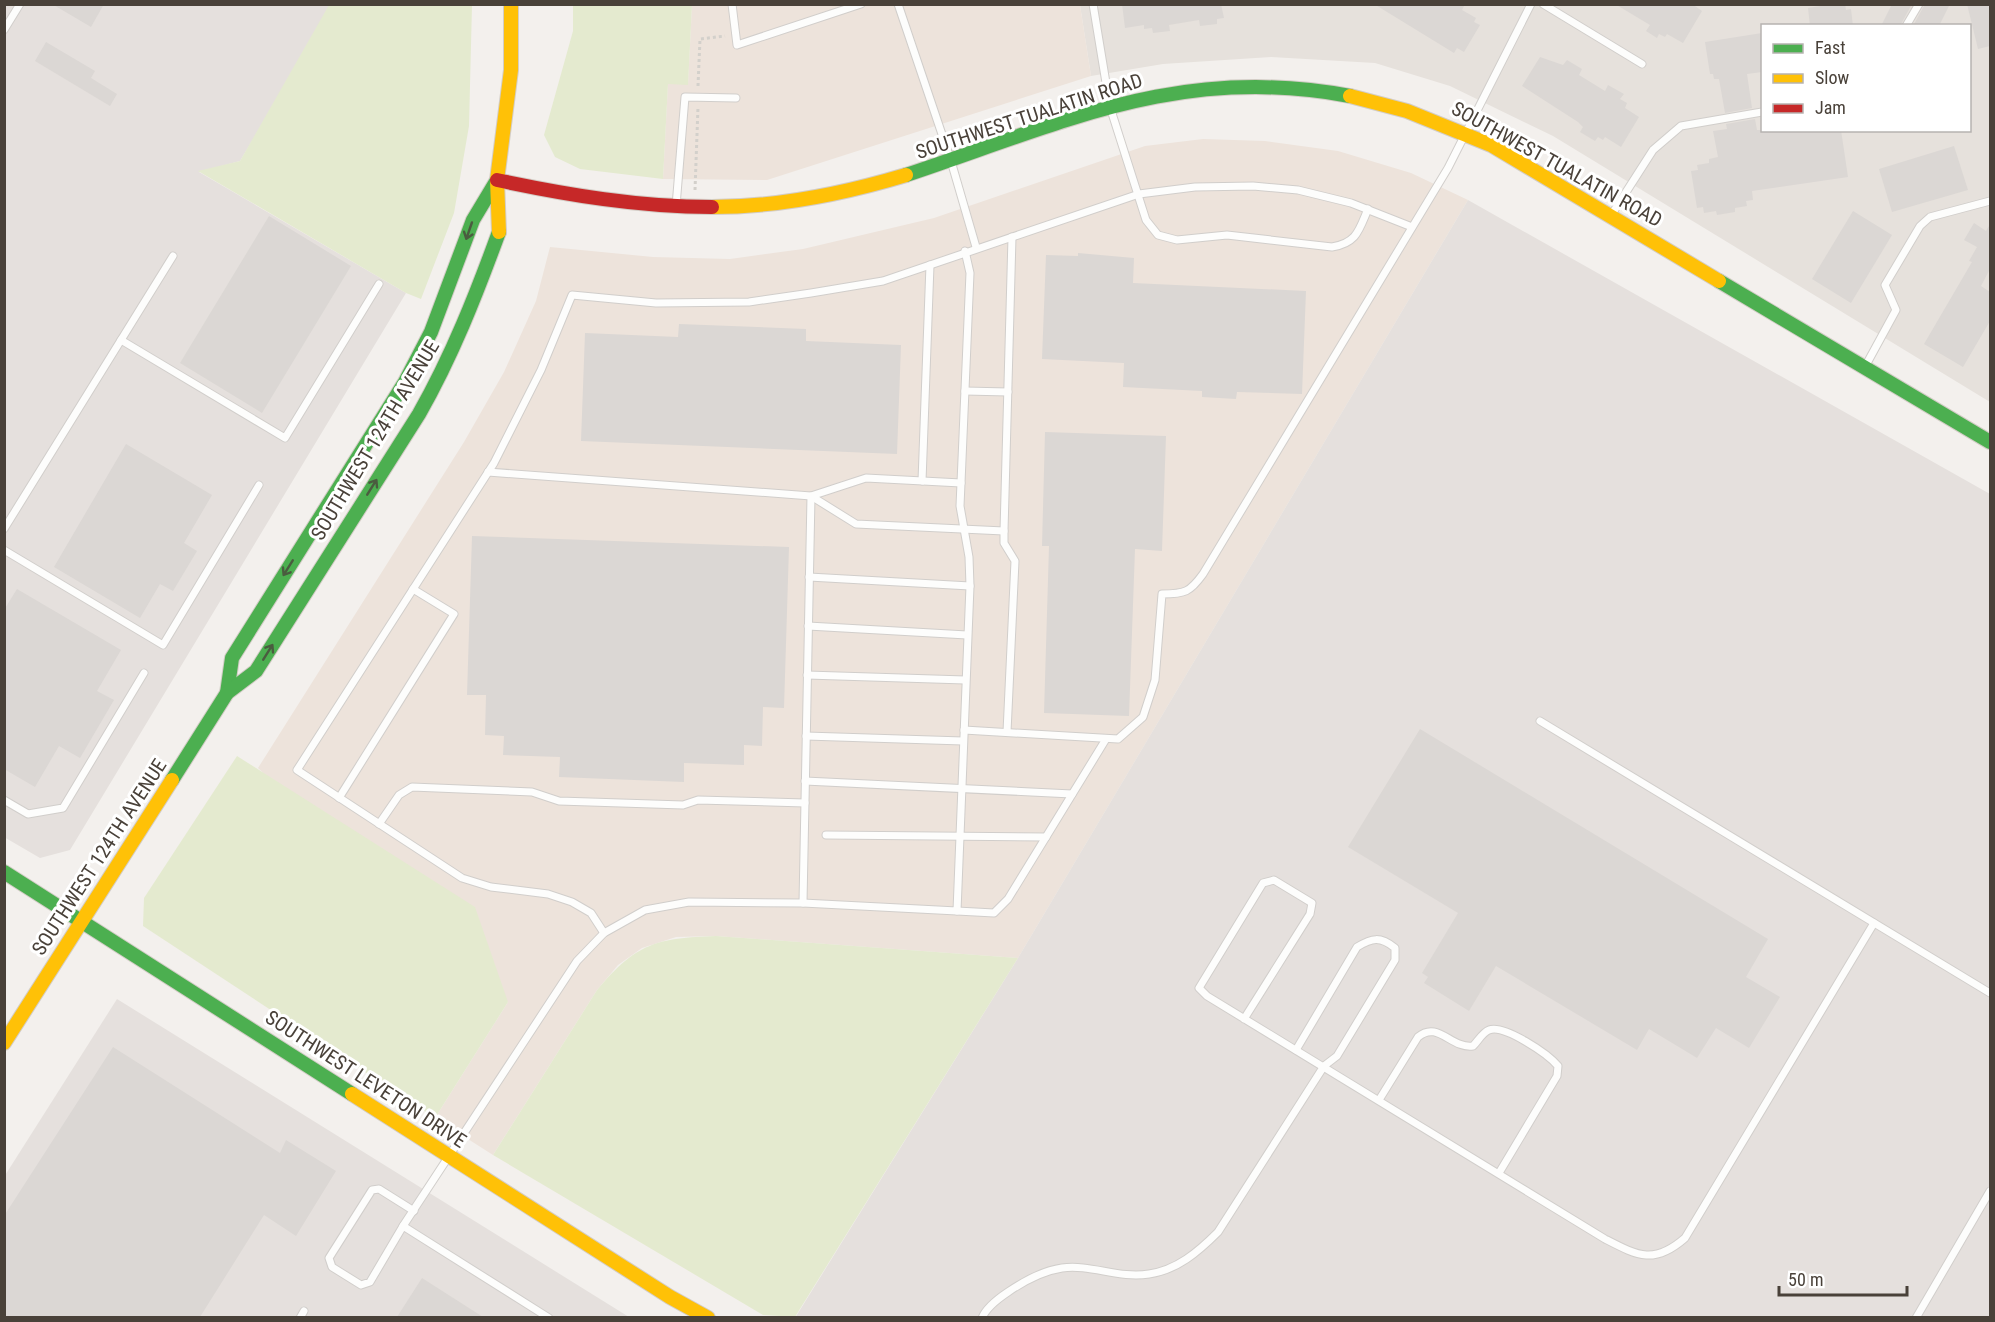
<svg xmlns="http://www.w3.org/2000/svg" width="1995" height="1322" viewBox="0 0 1995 1322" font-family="'Roboto Condensed',sans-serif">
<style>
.residential{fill:#e6e1dc;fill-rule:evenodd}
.commercial{fill:#ede3db}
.industrial{fill:#e5e0dd}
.grass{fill:#e4eacf}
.building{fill:#dbd7d4}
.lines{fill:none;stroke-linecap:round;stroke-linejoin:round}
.lane-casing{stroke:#d1cecb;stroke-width:9}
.fast-casing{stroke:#d3cdc6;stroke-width:16}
.slow-casing{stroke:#d3cdc6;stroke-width:16}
.jam-casing{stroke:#d3cdc6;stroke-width:16}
.path{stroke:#d3d0cb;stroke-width:3;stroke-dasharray:3 3;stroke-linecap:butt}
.lane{stroke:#fdfdfc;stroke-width:7}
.fast{stroke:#4caf50;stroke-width:14}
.slow{stroke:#ffc107;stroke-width:14}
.jam{stroke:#c62828;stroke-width:14}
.oneway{stroke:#4a5c3f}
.labels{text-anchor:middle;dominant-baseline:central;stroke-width:6;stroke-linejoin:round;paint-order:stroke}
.street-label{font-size:20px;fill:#494139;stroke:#fff}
</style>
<rect width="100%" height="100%" fill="#f3f0ed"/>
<!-- residential -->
<path class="residential" d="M1080 5H1990V402L1553 136 1450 86 1375 63 1271 57 1163 64 1091 76ZM1762 26H1970V130H1762Z"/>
<!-- commercial -->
<g class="commercial">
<polygon points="692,5 1080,5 1091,76 767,180 663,179 668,83 688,84"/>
<polygon points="1203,139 1265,141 1338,151 1411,173 1468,200 1018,958 716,936 676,937 642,948 618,965 597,990 493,1155 435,1118 508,1002 258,768 464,442 504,372 536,301 550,247 653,257 730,259 803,249 934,218 1145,146"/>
</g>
<!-- industrial -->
<g class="industrial">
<polygon points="4,5 333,5 240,161 199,172 406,293 70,850 40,858 4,837"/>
<polygon points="1468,200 1990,494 1990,1317 795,1318 1018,958"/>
<polygon points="117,999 629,1317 5,1317 4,1177"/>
</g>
<!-- grass -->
<g class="grass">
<polygon points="329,5 472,5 469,126 454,213 421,299 406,293 198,171 240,161"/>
<polygon points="573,5 692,5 688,85 668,84 663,179 580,169 555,157 544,135 573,31"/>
<polygon points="237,756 475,907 508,1002 435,1118 143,926 144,898"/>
<path d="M716 936 1018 958 795 1317 763 1315 493 1155 597 990C636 943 657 938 716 936Z"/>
</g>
<!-- building -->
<g class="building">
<polygon points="52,4 104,4 91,27"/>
<polygon points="1122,4 1221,4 1224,18 1217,19 1217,24 1200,26 1199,20 1169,25 1170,31 1153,33 1152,28 1144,29 1144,25 1125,28"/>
<polygon points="1374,4 1465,4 1462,10 1476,18 1474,22 1480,25 1464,52 1457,48 1454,53"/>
<polygon points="1615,4 1692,4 1702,11 1683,43 1667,34 1665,37 1659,34 1657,38 1646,31 1650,25"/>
<polygon points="1832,4 1845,4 1846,10 1851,9 1853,26 1810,26 1808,8"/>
<polygon points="1892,4 1912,4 1900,26 1881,26"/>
<polygon points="1925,4 1950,4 1939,26 1913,26"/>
<polygon points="1967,4 1990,4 1990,46 1978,49"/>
<polygon points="1762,33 1762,72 1747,74 1752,108 1725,113 1719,79 1714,79 1713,74 1710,74 1705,42"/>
<polygon points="46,42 95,71 91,78 117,94 110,106 35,61"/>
<polygon points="1540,57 1563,65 1567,60 1582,69 1579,75 1605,91 1608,85 1624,94 1620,99 1627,103 1625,108 1639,117 1621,147 1605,137 1603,140 1598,137 1595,141 1580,132 1583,127 1578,122 1522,86"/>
<polygon points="1755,119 1757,130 1841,130 1848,177 1752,191 1753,200 1746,201 1747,206 1735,208 1735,212 1717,215 1716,211 1704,213 1703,207 1697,208 1691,171 1698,170 1697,165 1709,163 1709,159 1718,157 1713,131 1727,129 1726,124"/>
<polygon points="1954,146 1968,190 1892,212 1879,169"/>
<polygon points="1853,211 1892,235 1851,303 1812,279"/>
<polygon points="269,216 351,266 262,413 180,363"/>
<polygon points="1974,223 1986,231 1990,224 1990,269 1981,286 1990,292 1990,321 1963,367 1924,344 1972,262 1969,261 1977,247 1964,240"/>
<polygon points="1078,253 1134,258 1133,283 1306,291 1302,394 1237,392 1236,399 1202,397 1202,391 1123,387 1124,363 1042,359 1046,255 1078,256"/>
<polygon points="679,324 806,329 806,341 901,345 897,454 581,441 585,333 678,337"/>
<polygon points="1045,432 1166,436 1162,551 1135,549 1129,716 1044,713 1049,546 1042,546"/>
<polygon points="126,444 212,495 184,543 197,551 173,591 160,584 140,618 54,567"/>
<polygon points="472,536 789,547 784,708 763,707 762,746 744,745 744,765 684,763 684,782 559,777 560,757 503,755 504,736 485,735 486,695 467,695"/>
<polygon points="17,589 121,650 97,691 114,700 80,758 59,746 35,787 4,769 4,610"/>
<polygon points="1420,729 1768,939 1746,977 1780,997 1749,1048 1716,1028 1697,1058 1649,1029 1637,1050 1496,966 1469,1011 1424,983 1428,977 1422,973 1458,913 1348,847"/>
<polygon points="113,1047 280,1153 286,1140 336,1171 296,1236 264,1215 200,1317 4,1317 4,1216"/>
<polygon points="422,1278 483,1317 397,1317"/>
</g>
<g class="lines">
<!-- lane casing -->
<g class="lane-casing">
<g id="lane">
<polyline points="732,4 737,45 861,4"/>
<polyline points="898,4 951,161 976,247"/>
<path d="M1093 4 1110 107 1146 220 1158 235 1177 240 1227 235 1332 247C1357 243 1359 230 1368 209"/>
<polyline points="1543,4 1642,64"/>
<polyline points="1906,26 1919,4"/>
<polyline points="4,30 20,4"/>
<polyline points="676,206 685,97 736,98"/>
<polyline points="1612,214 1653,150 1681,126 1762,112"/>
<polyline points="121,340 285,438 379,284"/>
<polyline points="1866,365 1896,310 1885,285 1920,226 1930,217 1990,201"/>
<polyline points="965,391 1008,392"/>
<polyline points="488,472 811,496 856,524 1004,531"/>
<polyline points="922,481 930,265"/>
<polyline points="4,529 173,256"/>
<polyline points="4,550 163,645 259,485"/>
<polyline points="809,577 970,586"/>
<polyline points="808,626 967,635"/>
<polyline points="807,675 965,680"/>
<polyline points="1540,721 1990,993"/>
<path d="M964 730 1118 739 1143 717 1155 680 1162 594C1185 594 1190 592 1203 574L1448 168 1531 4"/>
<polyline points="1007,732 1015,561 1004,543 1004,531 1012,237"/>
<polyline points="806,736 963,741"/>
<polyline points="805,781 1072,794"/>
<polyline points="339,798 454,614 413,589"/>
<polyline points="4,800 28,814 63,808 144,673"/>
<polyline points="379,824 399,795 412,787 532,792 559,801 683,805 698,800 805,803"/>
<polyline points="826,835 1046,837"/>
<polyline points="803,903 811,496 866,478 961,483"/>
<polyline points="957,911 994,913 1008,899 1106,739"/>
<polyline points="604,933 591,913 572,902 548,894 491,887 462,878 297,770 494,463 541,370 572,295 656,303 749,302 811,293 883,281 1139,194 1195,187 1253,186 1298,190 1351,203 1412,227"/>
<path d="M1244 1019 1310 914 1312 903 1274 880 1263 883 1199 988 1207 996 1605 1239C1638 1256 1654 1265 1685 1238L1874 923"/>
<path d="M1379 1100 1418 1037C1438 1020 1451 1049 1473 1046 1478 1041 1483 1032 1489 1030 1504 1024 1548 1054 1558 1066L1557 1076 1499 1173"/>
<polyline points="403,1226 370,1282 361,1285 332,1267 329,1258 372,1190 379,1189 414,1211"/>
<polyline points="300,1318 304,1311"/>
<polyline points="549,1318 403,1226 577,961 604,933 645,910 689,902 803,903 957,911 970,586 969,557 960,506 970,273 965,251"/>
<path d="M982 1318C986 1308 999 1298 1008 1292 1024 1281 1042 1271 1062 1268 1091 1264 1119 1279 1149 1274 1177 1270 1198 1252 1218 1232L1324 1066 1337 1056 1395 960V948C1380 936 1372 938 1357 947L1296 1050"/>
<polyline points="1916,1318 1990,1191"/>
</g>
</g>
<!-- fast casing -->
<g class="fast-casing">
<g id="fast">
<path d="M906 175C1062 123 1181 64 1350 96"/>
<polyline points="1719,281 1990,442"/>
<polyline points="227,693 232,658 405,382 431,332 473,220 497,180"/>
<path d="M172 780 227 693 256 671 419 414C452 356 476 295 499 232"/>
<polyline points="4,872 352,1094"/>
</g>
</g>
<!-- slow casing -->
<g class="slow-casing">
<g id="slow">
<polyline points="1350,96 1407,111 1491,145 1719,281"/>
<path d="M712 207C778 207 843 194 906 175"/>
<polyline points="499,232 497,180 511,70 511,4"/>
<polyline points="4,1043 172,780"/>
<polyline points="352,1094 670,1297 708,1318"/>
</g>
</g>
<!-- jam casing -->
<g class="jam-casing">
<path id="jam" d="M497 180C568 195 639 207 712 207"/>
</g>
<!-- path -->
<g class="path">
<polyline points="698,86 700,39 725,36"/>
<polyline points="695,190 698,107"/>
</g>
<!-- lane -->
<use href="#lane" class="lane"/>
<!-- fast -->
<use href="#fast" class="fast"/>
<!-- slow -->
<use href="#slow" class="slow"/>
<!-- jam -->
<use href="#jam" class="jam"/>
</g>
<!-- one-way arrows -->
<defs><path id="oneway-shaft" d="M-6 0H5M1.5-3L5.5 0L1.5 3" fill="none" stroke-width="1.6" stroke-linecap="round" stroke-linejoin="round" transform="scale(1.5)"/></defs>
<g class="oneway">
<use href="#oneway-shaft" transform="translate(469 231) rotate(109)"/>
<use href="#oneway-shaft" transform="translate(372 487) rotate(-58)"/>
<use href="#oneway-shaft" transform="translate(288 568) rotate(122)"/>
<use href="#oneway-shaft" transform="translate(268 652) rotate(-58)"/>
</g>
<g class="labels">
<!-- street labels -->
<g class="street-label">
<text transform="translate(1029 116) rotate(-18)">SOUTHWEST TUALATIN ROAD</text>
<text transform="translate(1557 164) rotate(29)">SOUTHWEST TUALATIN ROAD</text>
<text transform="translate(375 440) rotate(-59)">SOUTHWEST 124TH AVENUE</text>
<text transform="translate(99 857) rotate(-57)">SOUTHWEST 124TH AVENUE</text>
<text transform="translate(366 1079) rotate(33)">SOUTHWEST LEVETON DRIVE</text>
</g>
</g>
<!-- border -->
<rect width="1995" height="1322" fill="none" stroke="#494139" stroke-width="12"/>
<!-- legend -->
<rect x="1761" y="24" width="210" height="108" fill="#ffffff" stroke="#b6b3b0" stroke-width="1.5"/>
<rect x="1773" y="44" width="30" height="9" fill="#4caf50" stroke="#b6b3b0" stroke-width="1.5"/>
<text x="1815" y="54" font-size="18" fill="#494139">Fast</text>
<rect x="1773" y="74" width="30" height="9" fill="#ffc107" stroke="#b6b3b0" stroke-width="1.5"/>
<text x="1815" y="84" font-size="18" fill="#494139">Slow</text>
<rect x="1773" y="104" width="30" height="9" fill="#c62828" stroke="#b6b3b0" stroke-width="1.5"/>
<text x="1815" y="114" font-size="18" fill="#494139">Jam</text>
<!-- scale -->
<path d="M1779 1286v9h128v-9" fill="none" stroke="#494139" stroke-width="3"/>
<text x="1788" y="1286" font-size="18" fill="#494139" stroke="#ffffff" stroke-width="4.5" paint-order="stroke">50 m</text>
</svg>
